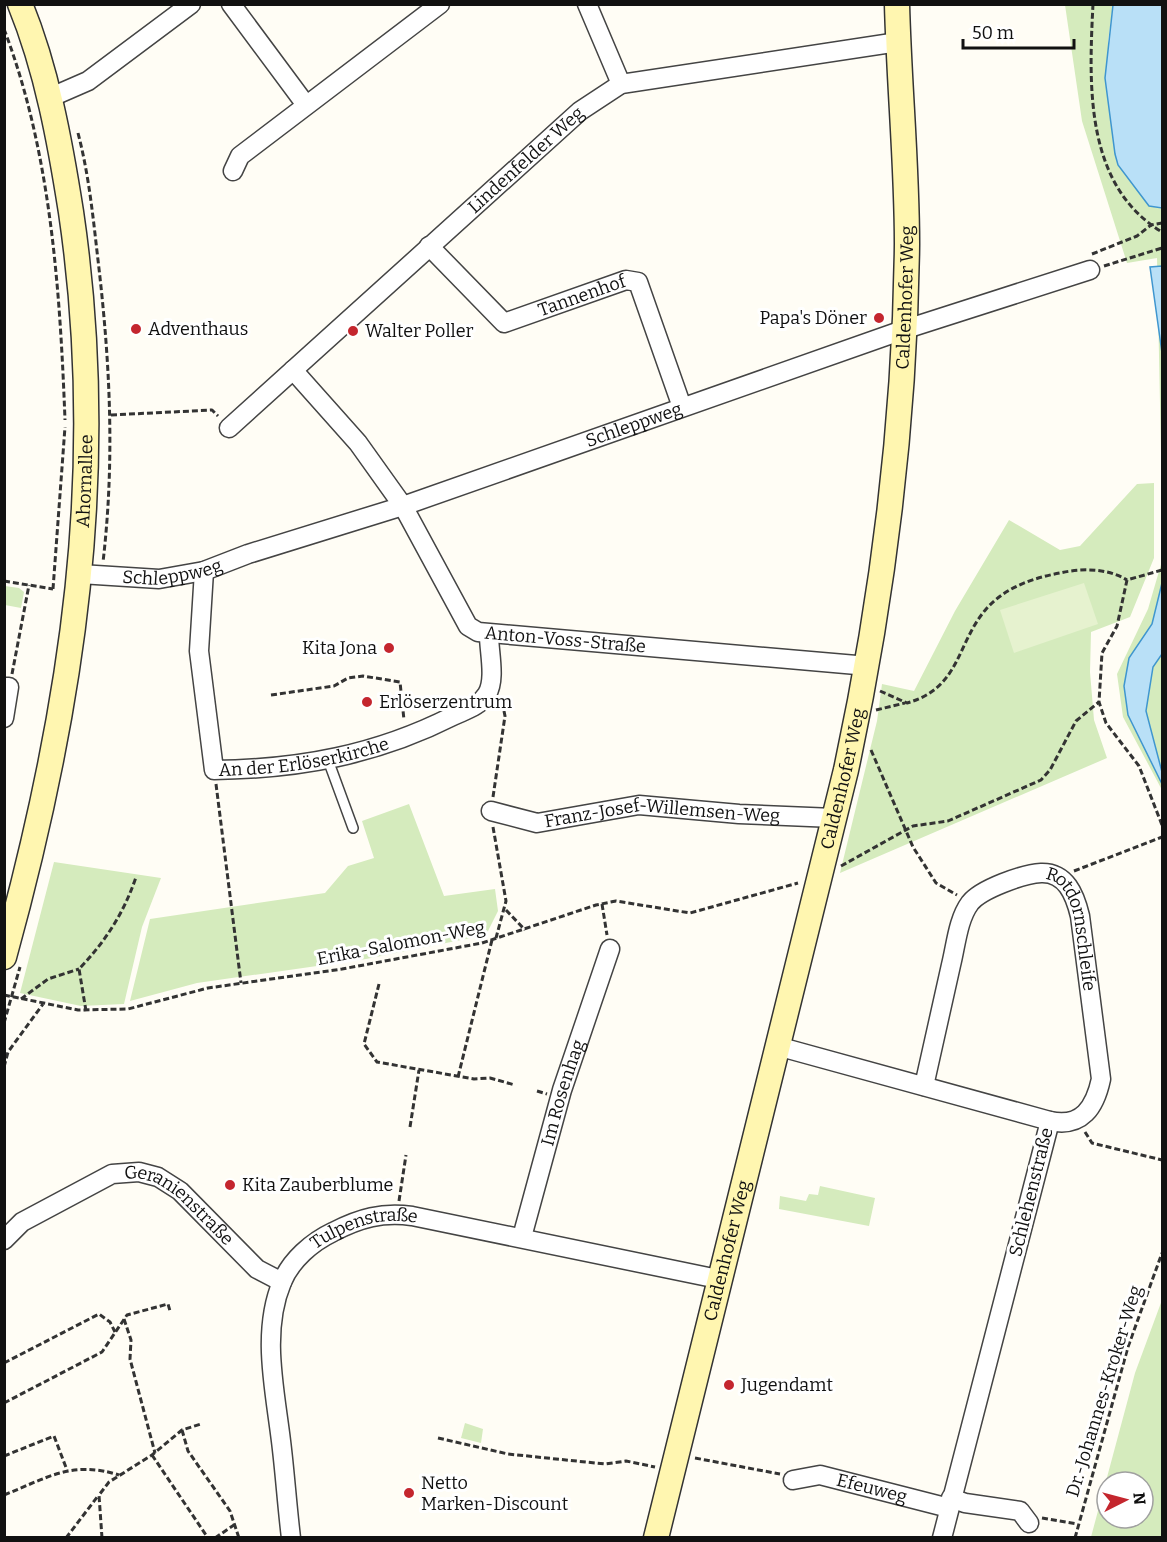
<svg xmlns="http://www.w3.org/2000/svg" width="1167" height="1542" viewBox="0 0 1167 1542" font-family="Bitter,serif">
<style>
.green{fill:#d5ebbd;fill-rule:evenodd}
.pitch{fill:#e6f2cf}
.water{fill:#b9e0f7;stroke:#3f96cf;stroke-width:1.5}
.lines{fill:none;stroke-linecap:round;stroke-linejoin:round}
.lane-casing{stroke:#444;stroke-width:12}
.street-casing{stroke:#444;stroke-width:21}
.secondary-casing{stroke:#333;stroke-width:27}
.path{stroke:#333;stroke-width:3;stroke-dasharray:6 3;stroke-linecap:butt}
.lane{stroke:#fff;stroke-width:9}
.street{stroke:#fff;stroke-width:18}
.secondary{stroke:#fff6b0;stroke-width:24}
.poi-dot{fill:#c4262e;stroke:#fff;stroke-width:2}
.labels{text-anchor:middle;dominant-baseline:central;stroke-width:6;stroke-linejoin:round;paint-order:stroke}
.street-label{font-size:18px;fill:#111;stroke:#fff}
.poi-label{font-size:18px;fill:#111;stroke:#fff;text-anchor:start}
</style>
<rect width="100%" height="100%" fill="#fffdf5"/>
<!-- green -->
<g class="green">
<polygon points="1065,5 1113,5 1108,41 1149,206 1162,208 1162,502 1157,258 1127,263 1082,121"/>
<polygon points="1154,483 1154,558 1130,617 1091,632 1090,672 1094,720 1107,758 840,873 877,721 882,684 914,691 955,611 1009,520 1060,550 1080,546 1137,484"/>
<polygon points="1162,561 1162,790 1123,717 1117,674 1148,609"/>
<polygon points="5,586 19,588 24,592 21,608 5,605"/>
<polygon points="409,804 444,896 495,889 498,911 486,935 366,959 197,983 130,1001 150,919 325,893 348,866 374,858 362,821"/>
<polygon points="54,862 161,878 142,927 124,1004 81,1006 20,993"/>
<polygon points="820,1186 875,1198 869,1226 779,1209 780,1196 806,1201 809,1194 818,1195"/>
<path d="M1162 1300V1537H1091L1135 1373ZM1107 1482H1143V1518H1107Z"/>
<polygon points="465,1423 483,1429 481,1443 461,1438"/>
</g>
<!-- pitch -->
<polygon class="pitch" points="1084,583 1098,624 1014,653 1000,610"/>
<!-- water -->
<g class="water">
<polygon points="1113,5 1162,5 1162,208 1149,206 1118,165 1115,154 1105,78"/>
<polygon points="1162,266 1162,400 1162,353 1150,267"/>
<polygon points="1162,583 1162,654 1153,667 1146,711 1162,772 1162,784 1128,715 1124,686 1129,658 1152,624"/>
</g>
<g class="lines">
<!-- lane casing -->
<g class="lane-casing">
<polyline id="lane" points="328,760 353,828"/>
</g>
<!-- street casing -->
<g class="street-casing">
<g id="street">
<polyline points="231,4 306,105"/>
<polyline points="587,4 621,84"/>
<polyline points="49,98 88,81 191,4"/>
<polyline points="233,171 240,156 440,4"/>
<path id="s1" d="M429 246 504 323 626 280 638 282 682 407"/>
<path id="s2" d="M293 370 358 443 403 506 468 626 478 632 868 666"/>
<path id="s3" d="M229 428 580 111 621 84 898 42"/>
<path id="s4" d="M204 571 199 651 214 770C299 769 376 755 453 716 465 710 479 707 487 694 496 679 489 652 489 635"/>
<path id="s5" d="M80 574 159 579 204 571 248 554 403 506 903 330 1090 270"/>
<polyline points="4,687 9,687 4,718"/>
<path id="s6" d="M491 811 537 823 639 805 739 814 834 818"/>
<polyline points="777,1046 1050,1121 942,1538"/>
<path id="s7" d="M924 1086C933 1045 942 1005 951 965 956 945 958 919 970 903 981 889 1023 874 1041 873 1066 872 1075 895 1080 916L1101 1079C1095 1107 1082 1128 1050 1121"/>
<path id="s8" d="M522 1237 562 1090 610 949"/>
<path id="s9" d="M4 1240 22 1222 112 1174 139 1172 158 1177 180 1191 257 1269 282 1282"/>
<path id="s10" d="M793 1480 820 1475 949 1508"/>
<polyline points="951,1498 965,1503 1020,1511 1029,1523"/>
<path id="s11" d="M291 1538C287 1505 285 1473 281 1441 275 1390 261 1332 282 1282 291 1260 312 1242 333 1232 360 1218 382 1212 412 1216L718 1279"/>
</g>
</g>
<!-- secondary casing -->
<g class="secondary-casing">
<g id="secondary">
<path id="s12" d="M4 957C73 707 109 470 71 212 60 142 47 70 20 4"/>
<path id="s13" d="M656 1538 846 770C883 598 905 421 907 244 907 165 899 84 897 4"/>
</g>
</g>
<!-- path -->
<g class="path">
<path d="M1093 4C1089 84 1084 185 1162 232"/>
<path d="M4 29C51 152 60 290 65 420"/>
<path d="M78 133C89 175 93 217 98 260 110 362 115 459 103 562"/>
<polyline points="1092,254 1137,236 1151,225 1162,223"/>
<polyline points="1104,266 1162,248"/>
<polyline points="111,415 212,410 218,416"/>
<polyline points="1162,570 1127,580 1117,626 1102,653 1099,702 1106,723 1139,766 1162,825"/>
<polyline points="4,581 53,589"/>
<polyline points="53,589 65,427"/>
<polyline points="12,674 29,585"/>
<path d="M880 691 907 703C961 688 956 643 987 608 1006 587 1033 578 1060 573 1082 568 1107 568 1127 580"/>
<polyline points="271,695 334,686 348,678 363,676 400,682 404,720"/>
<polyline points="876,710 905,703"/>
<polyline points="871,750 913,847 936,883 957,895"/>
<polyline points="216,784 241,983"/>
<polyline points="493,797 505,716 502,701"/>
<polyline points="493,827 506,901 496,938"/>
<polyline points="841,866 913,826 948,821 1041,780 1050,770 1076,721 1099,702"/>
<polyline points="1074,871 1162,837"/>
<polyline points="602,904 607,935"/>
<polyline points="506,910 525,930"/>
<polyline points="379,984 364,1044 377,1062 474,1079 490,1078 515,1085"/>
<polyline points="4,995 78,1010 128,1009 208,988 342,969 482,943 596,905 616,901 690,913 798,883"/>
<polyline points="21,999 48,979 79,969"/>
<path d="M86 1011 79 969C105 942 124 913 136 877"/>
<polyline points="4,1023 20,967"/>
<polyline points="4,1067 8,1052 43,1004"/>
<polyline points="458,1077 492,940"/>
<polyline points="537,1091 547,1094"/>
<polyline points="410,1127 419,1070"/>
<polyline points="1085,1132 1092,1143 1162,1160"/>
<polyline points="399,1201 406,1155"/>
<polyline points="124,1319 131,1340 130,1359 155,1453"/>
<polyline points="4,1363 99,1314 110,1322 115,1332"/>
<polyline points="4,1403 102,1352 127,1315 168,1304 170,1311"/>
<polyline points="182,1430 188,1451 230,1511 239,1538"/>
<polyline points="438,1438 508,1454 605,1464 626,1461 655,1467"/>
<polyline points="152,1455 208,1538"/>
<polyline points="4,1456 54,1436 67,1470"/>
<polyline points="695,1458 780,1474"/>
<path d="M4 1495C47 1478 72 1460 119 1475"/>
<polyline points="1042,1518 1077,1524"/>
<polyline points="66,1538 98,1496"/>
<polyline points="102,1538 99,1495 109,1482 152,1455 182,1430 201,1424"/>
<polyline points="215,1538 234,1525"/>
<polyline points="1075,1538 1128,1347 1162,1253"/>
</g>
<!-- lane -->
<use href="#lane" class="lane"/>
<!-- street -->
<use href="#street" class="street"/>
<!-- secondary -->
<use href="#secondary" class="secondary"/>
</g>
<!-- markers -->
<g class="poi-dot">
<circle cx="879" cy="318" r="6"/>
<circle cx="136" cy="329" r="6"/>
<circle cx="353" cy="331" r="6"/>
<circle cx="389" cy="648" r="6"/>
<circle cx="367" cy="702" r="6"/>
<circle cx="230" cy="1185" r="6"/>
<circle cx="729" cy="1385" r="6"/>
<circle cx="409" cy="1493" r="6"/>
</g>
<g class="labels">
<!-- street labels -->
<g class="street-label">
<text stroke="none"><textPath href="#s3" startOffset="400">Lindenfelder Weg</textPath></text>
<text stroke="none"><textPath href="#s1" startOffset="190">Tannenhof</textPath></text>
<text stroke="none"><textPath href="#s13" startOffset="1268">Caldenhofer Weg</textPath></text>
<text stroke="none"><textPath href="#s5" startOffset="579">Schleppweg</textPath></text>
<text stroke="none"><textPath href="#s12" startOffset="484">Ahornallee</textPath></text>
<text stroke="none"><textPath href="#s5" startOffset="93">Schleppweg</textPath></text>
<text stroke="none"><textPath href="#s2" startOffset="411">Anton-Voss-Straße</textPath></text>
<text stroke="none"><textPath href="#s4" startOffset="291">An der Erlöserkirche</textPath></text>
<text stroke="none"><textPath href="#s13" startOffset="782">Caldenhofer Weg</textPath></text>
<text stroke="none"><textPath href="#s6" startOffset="174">Franz-Josef-Willemsen-Weg</textPath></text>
<text stroke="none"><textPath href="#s7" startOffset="340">Rotdornschleife</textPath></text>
<text transform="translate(401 943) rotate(-11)">Erika-Salomon-Weg</text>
<text stroke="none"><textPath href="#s8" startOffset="150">Im Rosenhag</textPath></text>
<text transform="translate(1031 1192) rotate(-76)">Schlehenstraße</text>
<text stroke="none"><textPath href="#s9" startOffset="206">Geranienstraße</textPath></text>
<text stroke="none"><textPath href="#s11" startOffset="363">Tulpenstraße</textPath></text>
<text stroke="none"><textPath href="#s13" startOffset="296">Caldenhofer Weg</textPath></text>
<text transform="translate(1104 1391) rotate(-73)">Dr.-Johannes-Kroker-Weg</text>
<text stroke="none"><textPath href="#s10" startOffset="81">Efeuweg</textPath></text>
</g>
<!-- poi labels -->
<g class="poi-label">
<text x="867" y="318" text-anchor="end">Papa's Döner</text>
<text x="148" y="329">Adventhaus</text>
<text x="365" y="331">Walter Poller</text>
<text x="377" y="648" text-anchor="end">Kita Jona</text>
<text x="379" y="702">Erlöserzentrum</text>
<text x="242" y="1185">Kita Zauberblume</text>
<text x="741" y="1385">Jugendamt</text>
<text x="421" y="1483">Netto<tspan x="421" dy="21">Marken-Discount</tspan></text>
</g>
</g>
<!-- border -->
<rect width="1167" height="1542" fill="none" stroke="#111111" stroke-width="12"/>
<!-- north arrow -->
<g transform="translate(1125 1500) rotate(84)"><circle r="28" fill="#ffffff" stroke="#a0a0a0" stroke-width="1.5"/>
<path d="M0-4.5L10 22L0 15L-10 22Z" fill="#c4262e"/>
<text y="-9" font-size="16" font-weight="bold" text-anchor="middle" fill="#111111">N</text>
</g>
<!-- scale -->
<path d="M963 39v9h111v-9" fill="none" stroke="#111111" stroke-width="3"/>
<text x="972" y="39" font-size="18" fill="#111111" stroke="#ffffff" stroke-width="4.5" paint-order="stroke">50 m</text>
</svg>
